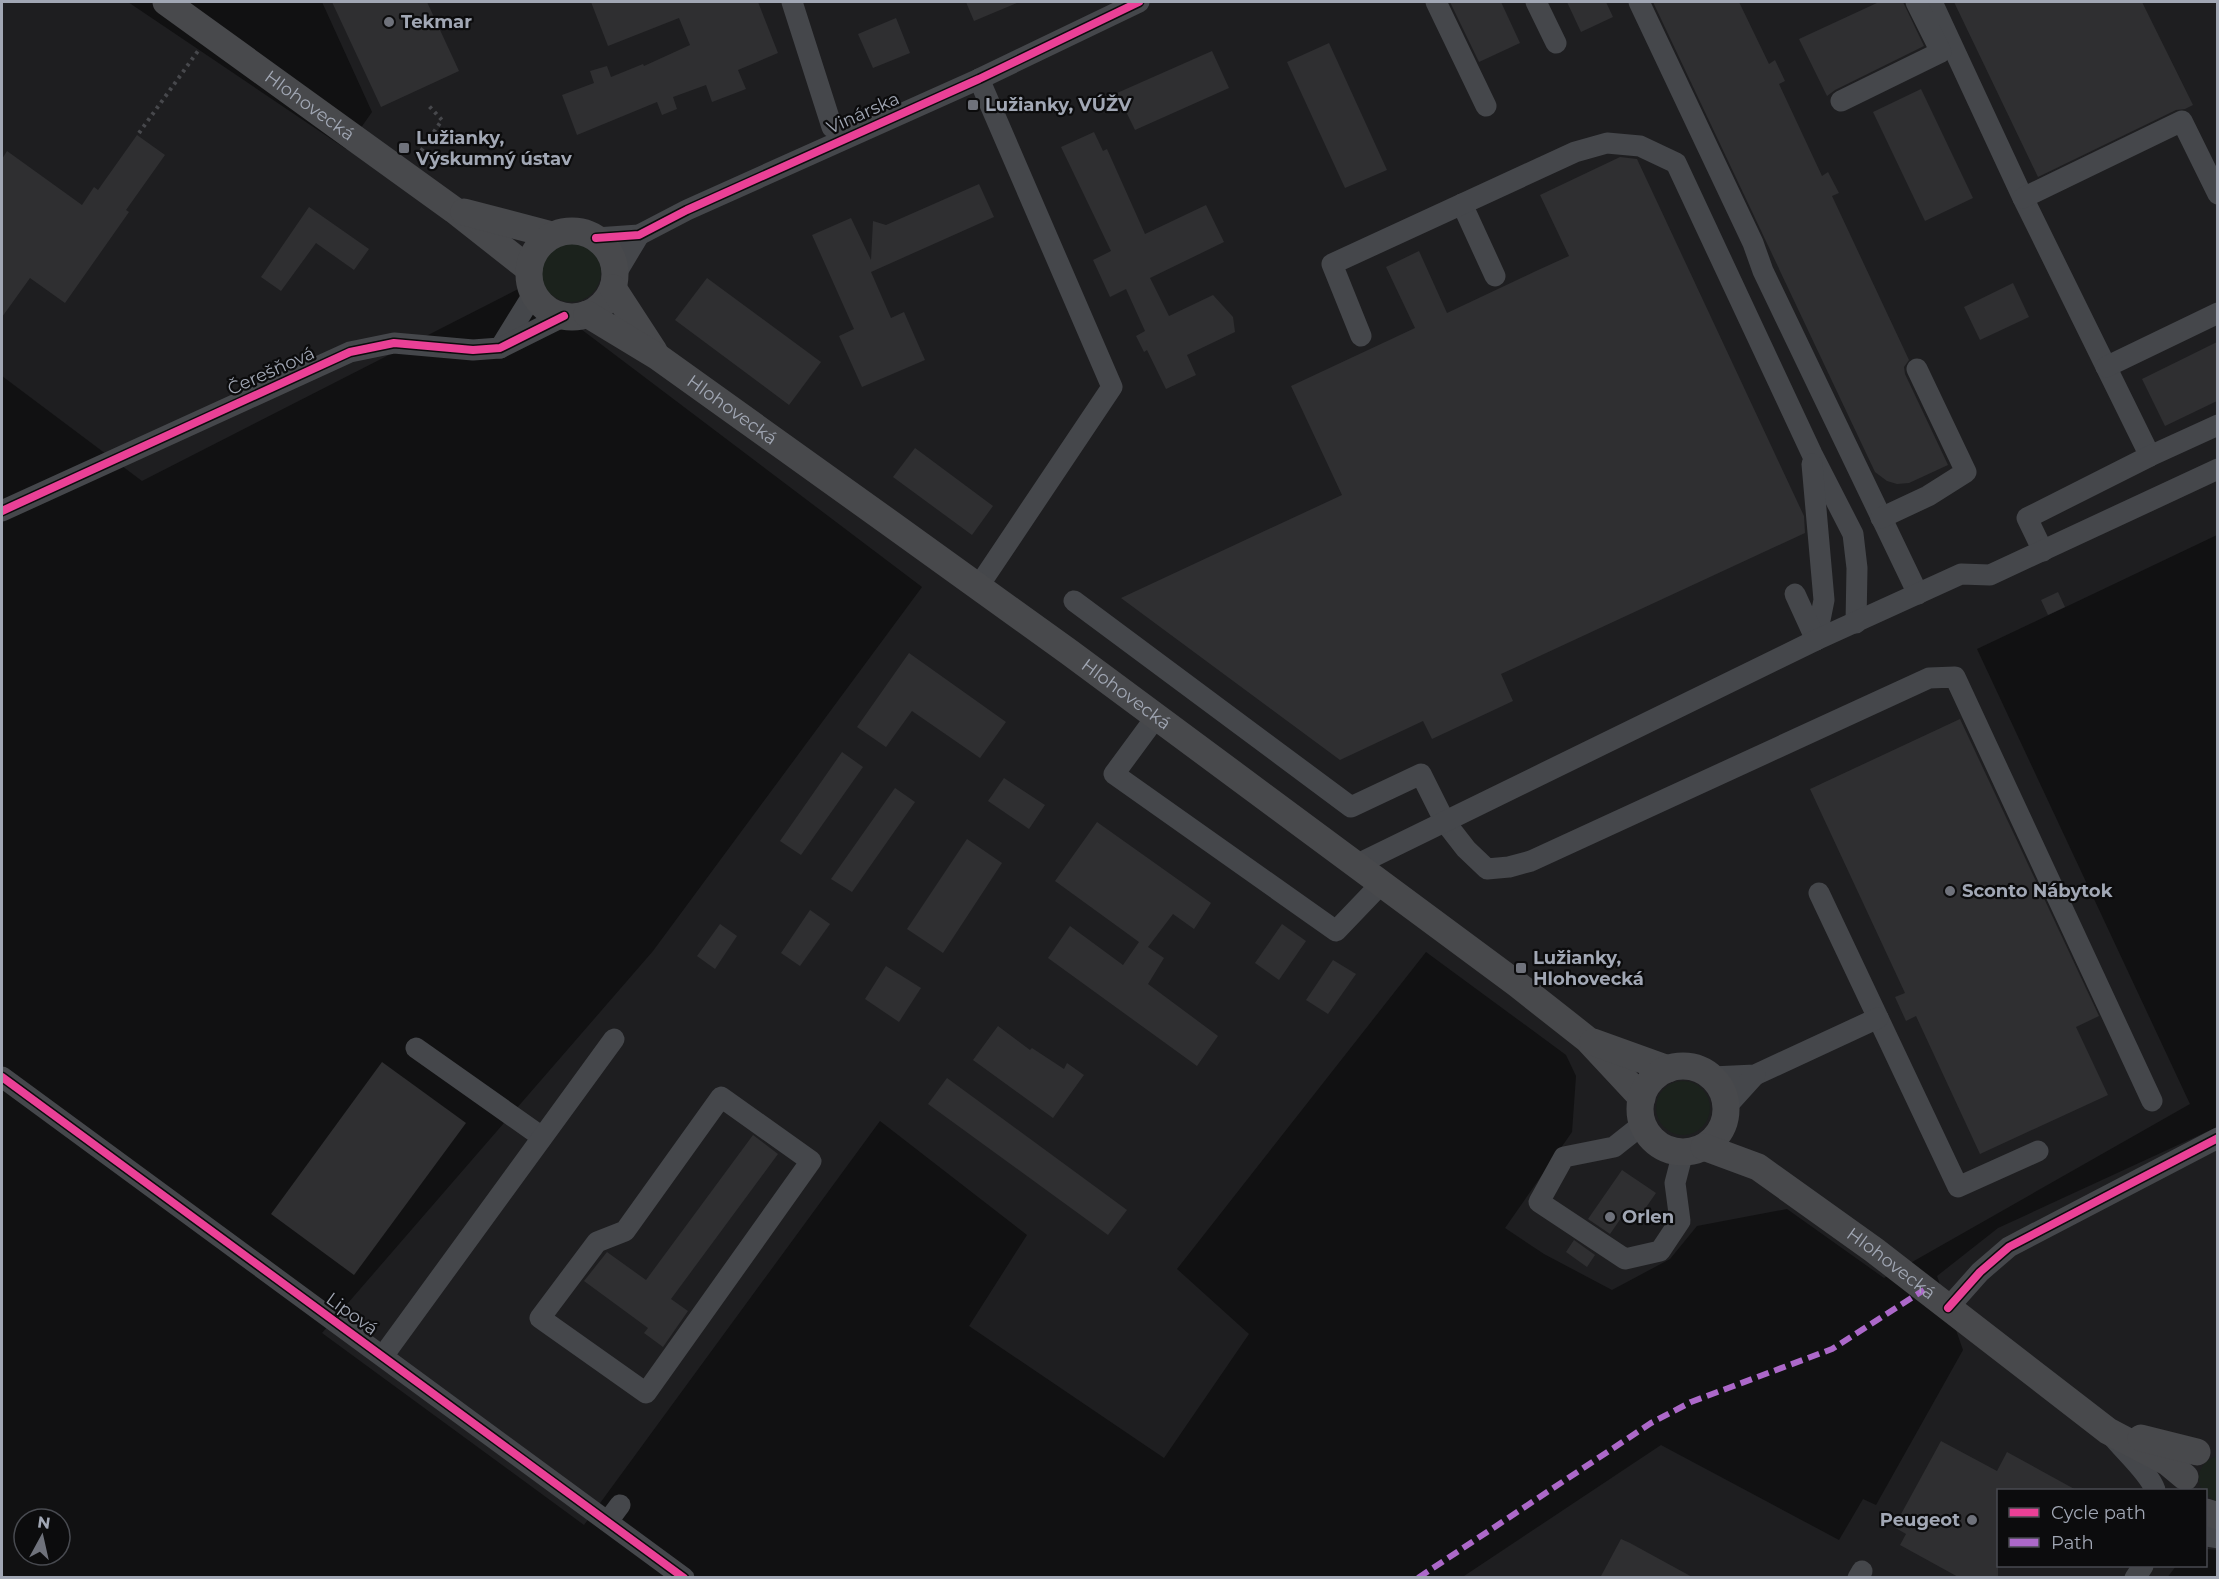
<svg xmlns="http://www.w3.org/2000/svg" width="2219" height="1579" viewBox="0 0 2219 1579" font-family="Montserrat,sans-serif">
<style>
.built{fill:#1e1e20}
.green{fill:#1b221c}
.building{fill:#2f2f31}
.lines{fill:none;stroke-linecap:round;stroke-linejoin:round}
.path{stroke:#47484c;stroke-width:4;stroke-dasharray:3 4.5;stroke-linecap:butt}
.minor{stroke:#45474b;stroke-width:21}
.major{stroke:#48494c;stroke-width:27}
.quiet{stroke:#ac68c9;stroke-width:6;stroke-dasharray:12 6;stroke-linecap:butt}
.cycleway-casing{stroke:#0c0c0d;stroke-width:11}
.cycleway{stroke:#ea4096;stroke-width:8}
.poi-dot{fill:#6f727b;stroke:#0c0c0d;stroke-width:2}
.labels{text-anchor:middle;dominant-baseline:central;stroke-width:4.5;stroke-linejoin:round;paint-order:stroke}
.poi-label{font-size:18px;font-weight:bold;fill:#a1a7b4;stroke:#0c0c0d;text-anchor:start}
.street-label{font-size:18px;fill:#a1a7b4;stroke:#0c0c0d}
</style>
<rect width="100%" height="100%" fill="#111112"/>
<!-- built -->
<g class="built">
<polygon points="2,2 128,2 346,149 372,112 322,2 2217,2 2217,535 1977,649 2190,1104 1884,1278 1787,1209 1697,1226 1670,1259 1612,1290 1544,1254 1505,1228 1572,1132 1576,1076 1566,1055 1426,952 1177,1269 1249,1334 1164,1458 969,1326 1027,1235 880,1121 584,1525 322,1333 653,951 922,587 524,286 142,481 2,376"/>
<polygon points="2217,1127 2217,1550 2206,1549 2206,1490 1998,1490 1998,1566 2176,1566 2167,1578 1461,1578 1661,1445 1839,1540 1863,1499 1876,1505 1963,1350 1937,1276 1998,1228"/>
</g>
<!-- green -->
<g class="green">
<circle cx="571" cy="272" r="30"/>
<circle cx="1683" cy="1108" r="27"/>
<path d="M2217 1456V1502L2206 1495V1490H2202C2194 1475 2202 1461 2217 1456Z"/>
</g>
<!-- building -->
<g class="building">
<polygon points="332,2 427,2 459,71 381,107"/>
<polygon points="591,2 758,2 778,53 738,70 746,89 712,102 706,85 673,97 677,109 662,115 657,102 577,135 562,95 594,83 590,71 607,66 611,77 643,64 644,66 690,45 679,18 608,46"/>
<polygon points="966,2 1019,2 974,21"/>
<polygon points="1450,2 1501,2 1520,43 1479,62"/>
<polygon points="1567,2 1606,2 1613,17 1581,32"/>
<polygon points="1653,2 1739,2 1769,64 1775,60 1785,81 1779,84 1822,176 1828,172 1839,193 1832,196 1909,360 1904,367 1905,374 1948,465 1909,483 1897,484 1887,481 1875,472"/>
<polygon points="1879,2 1903,2 1924,46 1835,90 1827,96 1799,39"/>
<polygon points="1954,2 2142,2 2193,105 2185,109 2176,110 2038,177"/>
<polygon points="896,18 910,53 873,68 858,34"/>
<polygon points="1329,43 1387,170 1345,188 1287,62"/>
<polygon points="1212,51 1229,88 1135,130 1117,93"/>
<polygon points="1921,89 1973,198 1925,221 1873,112"/>
<polygon points="1094,132 1103,151 1107,149 1145,234 1206,205 1224,242 1150,278 1169,316 1213,295 1233,317 1235,332 1187,355 1196,375 1166,389 1147,350 1144,352 1136,336 1145,331 1126,289 1110,297 1093,260 1111,251 1061,147"/>
<polygon points="137,135 165,155 126,210 129,212 65,303 30,278 2,317 2,159 7,151 82,205 94,187 98,190"/>
<polygon points="1620,157 1637,159 1804,516 1805,533 1501,674 1513,701 1432,739 1423,721 1340,760 1121,598 1342,495 1291,386 1415,328 1386,267 1419,251 1447,313 1536,271 1569,256 1540,195"/>
<polygon points="979,184 994,217 871,272 891,318 904,312 925,360 862,387 839,336 854,329 812,235 851,218 871,260 873,221 886,225"/>
<polygon points="309,207 369,249 354,270 316,243 281,291 261,277"/>
<polygon points="707,278 821,362 789,405 675,320"/>
<polygon points="2013,283 2029,317 1980,340 1964,307"/>
<polygon points="2217,342 2217,401 2165,426 2142,379"/>
<polygon points="915,448 993,506 972,535 893,477"/>
<polygon points="2058,592 2065,607 2048,615 2041,600"/>
<polygon points="909,653 1006,722 980,758 912,711 886,747 857,727"/>
<polygon points="1960,719 2099,1016 2076,1027 2108,1095 1980,1154 1916,1016 1906,1021 1895,997 1905,993 1810,789"/>
<polygon points="842,752 863,767 801,855 780,841"/>
<polygon points="1004,778 1045,805 1029,829 988,801"/>
<polygon points="895,788 915,802 852,892 831,879"/>
<polygon points="1097,822 1211,903 1194,929 1173,914 1148,947 1164,958 1148,984 1218,1036 1197,1066 1048,958 1070,926 1123,965 1139,942 1055,881"/>
<polygon points="967,839 1002,863 943,953 907,929"/>
<polygon points="810,910 830,924 800,966 781,953"/>
<polygon points="720,924 737,936 715,969 697,956"/>
<polygon points="1282,924 1306,941 1279,980 1255,963"/>
<polygon points="1333,960 1356,974 1328,1014 1306,1000"/>
<polygon points="886,966 921,988 899,1022 865,999"/>
<polygon points="998,1026 1030,1050 1032,1048 1064,1069 1067,1063 1084,1075 1053,1118 973,1060"/>
<polygon points="382,1062 466,1123 354,1275 271,1214"/>
<polygon points="947,1078 1127,1210 1108,1235 928,1104"/>
<polygon points="753,1135 778,1154 671,1299 688,1311 663,1347 644,1333 648,1328 584,1281 607,1252 646,1280"/>
<polygon points="1622,1170 1656,1193 1640,1216 1628,1208 1610,1234 1588,1219"/>
<polygon points="1574,1240 1595,1255 1587,1267 1566,1252"/>
<polygon points="1941,1441 1997,1471 2007,1452 2078,1491 1998,1491 1998,1578 1960,1578 1900,1545 1906,1534 1894,1527"/>
<polygon points="1621,1539 1630,1543 1694,1578 1600,1578"/>
</g>
<g class="lines">
<!-- path -->
<g class="path">
<polyline points="139,133 198,51"/>
<polyline points="417,157 442,120 429,106"/>
</g>
<!-- minor -->
<g class="minor">
<polyline points="792,2 832,127 860,131"/>
<polyline points="1436,2 1486,106"/>
<polyline points="1536,2 1556,43"/>
<polyline points="1639,2 1753,243 1763,271 1918,594"/>
<polyline points="1932,2 2023,198 2150,456"/>
<polyline points="1841,101 1941,52 1916,2"/>
<polyline points="2023,198 2182,121 2218,194"/>
<polyline points="1462,204 1495,276"/>
<polyline points="596,238 639,235 687,210 979,79 1139,2"/>
<polyline points="615,275 639,235"/>
<polyline points="1361,336 1332,264 1575,152 1607,143 1640,146 1676,163 1812,454 1853,534 1857,568 1856,623"/>
<polyline points="500,348 534,293"/>
<polyline points="2106,367 2218,313"/>
<polyline points="1812,464 1824,600 1816,640"/>
<polyline points="2,511 350,352 394,343 473,350 500,348 564,316"/>
<polyline points="1881,518 1928,496 1966,472 1917,369"/>
<polyline points="2043,551 2027,518 2150,456 2218,425"/>
<polyline points="978,587 1112,387 979,79"/>
<polyline points="1795,594 1816,640"/>
<polyline points="1074,601 1351,807 1421,774 1445,822 1466,849 1487,869 1509,867 1531,861 1929,678 1955,677 2152,1101"/>
<polyline points="1156,717 1114,774 1336,931 1381,884"/>
<polyline points="1356,865 1816,640 1961,574 1990,575 2218,469"/>
<polyline points="1819,893 1958,1187 2038,1151"/>
<polyline points="416,1048 542,1137"/>
<polyline points="2,1077 684,1578"/>
<polyline points="1712,1077 1755,1075 1878,1018"/>
<polygon points="721,1097 811,1161 646,1393 540,1318 597,1242 625,1231"/>
<polyline points="1726,1107 1755,1075"/>
<polyline points="1643,1124 1614,1147 1564,1157 1539,1202 1625,1259 1660,1251 1680,1221 1675,1183 1683,1152"/>
<polyline points="1948,1308 1980,1272 2009,1247 2218,1138"/>
<polyline points="383,1356 614,1039"/>
<path d="M2112 1436C2124 1451 2150 1474 2155 1490"/>
<polyline points="608,1521 620,1505"/>
<polyline points="2206,1536 2218,1538"/>
<polyline points="1858,1578 1862,1571"/>
<polyline points="2135,1578 2143,1566"/>
</g>
<!-- major -->
<g class="major">
<path id="s1" d="M166 2 454 210 529 269"/>
<polyline points="464,212 552,235"/>
<circle cx="572" cy="274" r="43"/>
<polyline points="613,288 654,351"/>
<path id="s2" d="M587 314 658 357 887 521 1069 652 1517 984 1588 1040 1642 1098"/>
<polyline points="1593,1042 1668,1069"/>
<circle cx="1683" cy="1109" r="43"/>
<path id="s3" d="M1704 1147 1758 1167 1874 1250 2108 1431 2167 1462 2185 1477"/>
<polyline points="2141,1438 2197,1452"/>
<polyline points="2206,1512 2218,1516"/>
</g>
<!-- quiet -->
<polyline class="quiet" points="1418,1578 1651,1423 1691,1402 1832,1349 1924,1290"/>
<!-- cycleway casing -->
<g class="cycleway-casing">
<g id="cycleway">
<polyline points="596,238 639,235 687,210 979,79 1139,2"/>
<polyline points="2,511 350,352 394,343 473,350 500,348 564,316"/>
<polyline points="2,1077 684,1578"/>
<polyline points="1948,1308 1980,1272 2009,1247 2218,1138"/>
</g>
</g>
<!-- cycleway -->
<use href="#cycleway" class="cycleway"/>
</g>
<!-- markers -->
<g class="poi-dot">
<circle cx="389" cy="22" r="6"/>
<rect x="967" y="99" width="12" height="12" rx="3"/>
<rect x="398" y="142" width="12" height="12" rx="3"/>
<circle cx="1950" cy="891" r="6"/>
<rect x="1515" y="962" width="12" height="12" rx="3"/>
<circle cx="1610" cy="1217" r="6"/>
<circle cx="1972" cy="1520" r="6"/>
</g>
<g class="labels">
<!-- poi labels -->
<g class="poi-label">
<text x="401" y="22">Tekmar</text>
<text x="985" y="105">Lužianky, VÚŽV</text>
<text x="416" y="138">Lužianky,<tspan x="416" dy="21">Výskumný ústav</tspan></text>
<text x="1962" y="891">Sconto Nábytok</text>
<text x="1533" y="958">Lužianky,<tspan x="1533" dy="21">Hlohovecká</tspan></text>
<text x="1622" y="1217">Orlen</text>
<text x="1960" y="1520" text-anchor="end">Peugeot</text>
</g>
<!-- street labels -->
<g class="street-label">
<text stroke="none"><textPath href="#s1" startOffset="177">Hlohovecká</textPath></text>
<text transform="translate(863 113) rotate(-24)">Vinárska</text>
<text transform="translate(271 371) rotate(-24)">Čerešňová</text>
<text stroke="none"><textPath href="#s2" startOffset="174">Hlohovecká</textPath></text>
<text stroke="none"><textPath href="#s2" startOffset="660">Hlohovecká</textPath></text>
<text stroke="none"><textPath href="#s3" startOffset="222">Hlohovecká</textPath></text>
<text transform="translate(352 1314) rotate(36)">Lipová</text>
</g>
</g>
<!-- border -->
<rect width="2219" height="1579" fill="none" stroke="#a1a7b4" stroke-width="6"/>
<!-- legend -->
<rect x="1997" y="1489" width="210" height="78" fill="#0c0c0d" stroke="#484a50" stroke-width="1.5"/>
<rect x="2009" y="1508" width="30" height="9" fill="#ea4096" stroke="#484a50" stroke-width="1.5"/>
<text x="2051" y="1519" font-size="18" fill="#a1a7b4">Cycle path</text>
<rect x="2009" y="1538" width="30" height="9" fill="#ac68c9" stroke="#484a50" stroke-width="1.5"/>
<text x="2051" y="1549" font-size="18" fill="#a1a7b4">Path</text>
<!-- north arrow -->
<g transform="translate(42 1537) rotate(8)"><circle r="28" fill="#0c0c0d" stroke="#484a50" stroke-width="1.5"/>
<path d="M0-4.5L10 22L0 15L-10 22Z" fill="#6f727b"/>
<text y="-9" font-size="16" font-weight="bold" text-anchor="middle" fill="#a1a7b4">N</text>
</g>
</svg>
